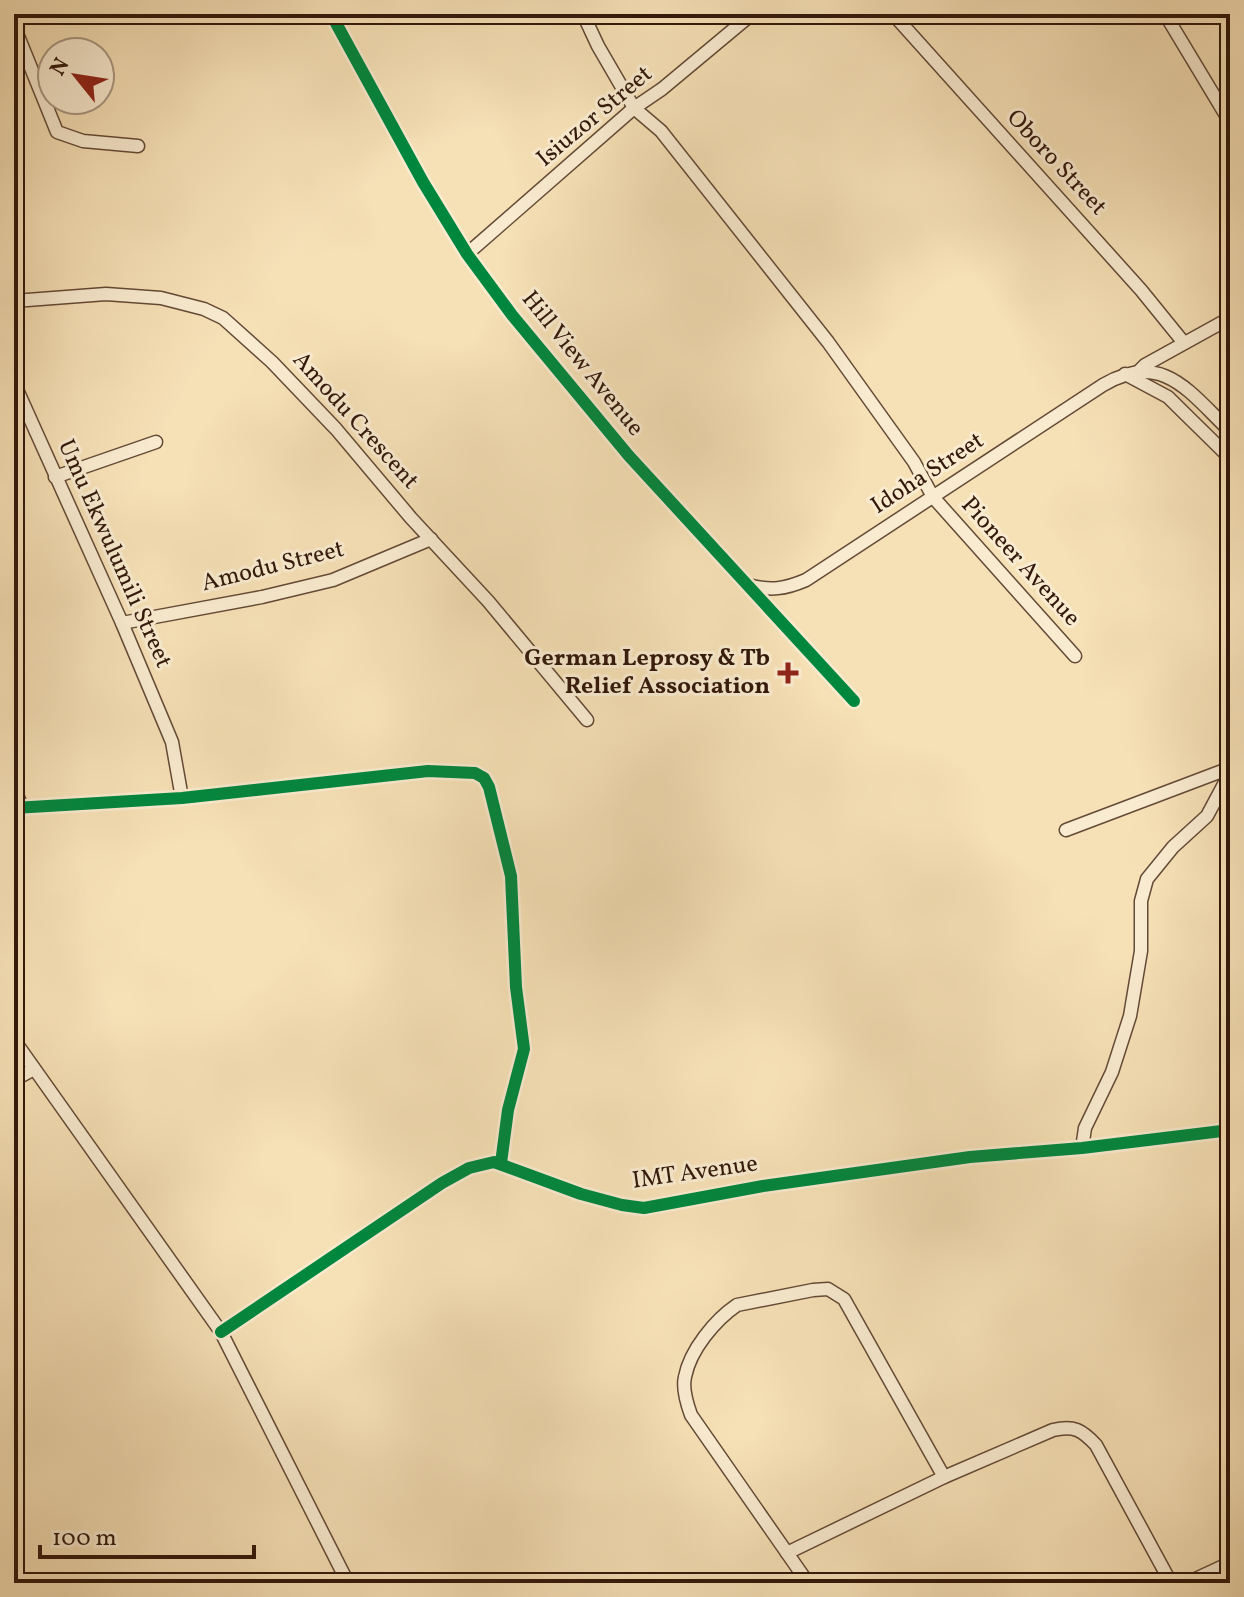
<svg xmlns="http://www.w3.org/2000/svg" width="1244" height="1597" viewBox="0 0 1244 1597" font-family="Vollkorn,serif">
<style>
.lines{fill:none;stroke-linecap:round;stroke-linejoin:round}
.street-casing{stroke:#634a36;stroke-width:15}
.street{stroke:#f9ebd0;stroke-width:12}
.cycleway-casing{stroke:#f9ebd0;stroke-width:17}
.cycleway{stroke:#00873e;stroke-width:12}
.poi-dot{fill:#8f2418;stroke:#f9ebd0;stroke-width:3}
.labels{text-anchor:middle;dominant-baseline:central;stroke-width:6;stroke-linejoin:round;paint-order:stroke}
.street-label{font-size:24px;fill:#32180b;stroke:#f9ebd0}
.poi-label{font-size:24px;font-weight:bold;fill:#32180b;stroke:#f9ebd0;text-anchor:end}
</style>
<rect width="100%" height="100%" fill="#f6e0b6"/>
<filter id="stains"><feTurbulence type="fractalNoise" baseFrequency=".0025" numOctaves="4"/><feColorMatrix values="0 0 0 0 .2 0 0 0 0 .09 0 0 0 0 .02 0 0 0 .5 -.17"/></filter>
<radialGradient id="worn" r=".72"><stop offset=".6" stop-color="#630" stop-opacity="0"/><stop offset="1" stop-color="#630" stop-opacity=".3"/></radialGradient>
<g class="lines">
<!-- street casing -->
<g class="street-casing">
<g id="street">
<polyline points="331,14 423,182 467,254 512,315 629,456 854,701"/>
<polyline points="583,14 598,46 634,108 661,131 828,342 914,462 933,497 1075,656"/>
<polyline points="893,14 1141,290 1184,343"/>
<polyline points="1165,14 1230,122"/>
<polyline points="14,26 57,132 83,141 138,146"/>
<polyline points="467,254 634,108 662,89 752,14"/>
<polyline points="14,301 106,294 161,298 204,309 223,318 272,362 336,429 411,518 488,601 587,720"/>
<polyline points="1137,373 1145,365 1230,318"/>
<polyline points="1125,374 1168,397 1230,458"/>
<polyline points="14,383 122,623 172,742 182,798"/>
<polyline points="55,477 156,442"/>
<path d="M748 585C771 591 785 589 806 580L1103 385C1163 350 1189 392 1230 431"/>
<polyline points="122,623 262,597 333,580 431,539"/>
<polyline points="14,788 22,807"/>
<polyline points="14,808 182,798 428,771 475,773 484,778 489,787 511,876 516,987 524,1049 508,1110 501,1163"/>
<polyline points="1066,830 1230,768"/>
<polyline points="14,1040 221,1332 348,1583"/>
<polyline points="14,1080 34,1069"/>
<polyline points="1082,1148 1085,1128 1112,1072 1130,1016 1141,951 1141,901 1147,879 1173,847 1207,816 1230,773"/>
<polyline points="221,1332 442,1183 469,1168 494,1162 581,1194 622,1205 644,1208 763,1186 970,1157 1082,1148 1230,1130"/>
<path d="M787 1553 944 1477 1053 1430C1074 1425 1082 1430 1096 1445L1171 1583"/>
<path d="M808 1583 691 1415C687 1404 682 1389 685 1377 690 1350 715 1320 737 1305L813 1290 828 1289 844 1299 944 1477"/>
<polyline points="1187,1583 1230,1563"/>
</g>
</g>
<!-- street -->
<use href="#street" class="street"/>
<!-- cycleway casing -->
<g class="cycleway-casing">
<g id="cycleway">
<polyline points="331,14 423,182 467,254 512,315 629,456 854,701"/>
<polyline points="14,808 182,798 428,771 475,773 484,778 489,787 511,876 516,987 524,1049 508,1110 501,1163"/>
<polyline points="221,1332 442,1183 469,1168 494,1162 581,1194 622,1205 644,1208 763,1186 970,1157 1082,1148 1230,1130"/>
</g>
</g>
<!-- cycleway -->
<use href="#cycleway" class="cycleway"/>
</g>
<!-- markers -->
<path class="poi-dot" d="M784 661h8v8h8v8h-8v8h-8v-8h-8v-8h8z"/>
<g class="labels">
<!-- street labels -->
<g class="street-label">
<text transform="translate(595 117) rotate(-40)">Isiuzor Street</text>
<text transform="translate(1056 163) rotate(47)">Oboro Street</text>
<text transform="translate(582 364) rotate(51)">Hill View Avenue</text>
<text transform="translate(355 421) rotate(48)">Amodu Crescent</text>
<text transform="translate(928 474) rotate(-33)">Idoha Street</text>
<text transform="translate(114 554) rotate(66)">Umu Ekwulumili Street</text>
<text transform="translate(1020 562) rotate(48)">Pioneer Avenue</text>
<text transform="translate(273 567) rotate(-14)">Amodu Street</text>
<text transform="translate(695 1173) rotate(-8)">IMT Avenue</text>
</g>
<!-- poi labels -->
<g class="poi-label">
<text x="770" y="659">German Leprosy &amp; Tb<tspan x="770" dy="28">Relief Association</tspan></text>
</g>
</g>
<!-- margin -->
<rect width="1244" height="1597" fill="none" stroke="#f6e0b6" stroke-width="48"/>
<rect x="16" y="16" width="1212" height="1565" fill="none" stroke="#32180b" stroke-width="4"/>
<rect x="24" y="24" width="1196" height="1549" fill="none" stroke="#32180b" stroke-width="2"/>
<!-- north arrow -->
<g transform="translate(76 76) rotate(300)"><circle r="38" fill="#f9ebd0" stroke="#a99781" stroke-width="2"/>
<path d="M0-6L14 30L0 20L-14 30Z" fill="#8f2418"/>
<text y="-12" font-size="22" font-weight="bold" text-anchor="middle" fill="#32180b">N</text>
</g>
<!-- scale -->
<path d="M40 1545v12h214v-12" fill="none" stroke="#32180b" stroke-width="4"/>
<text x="52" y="1545" font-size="24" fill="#32180b" stroke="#f9ebd0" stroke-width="6" paint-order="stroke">100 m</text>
<rect width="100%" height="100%" filter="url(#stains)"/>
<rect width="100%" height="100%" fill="url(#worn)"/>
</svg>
